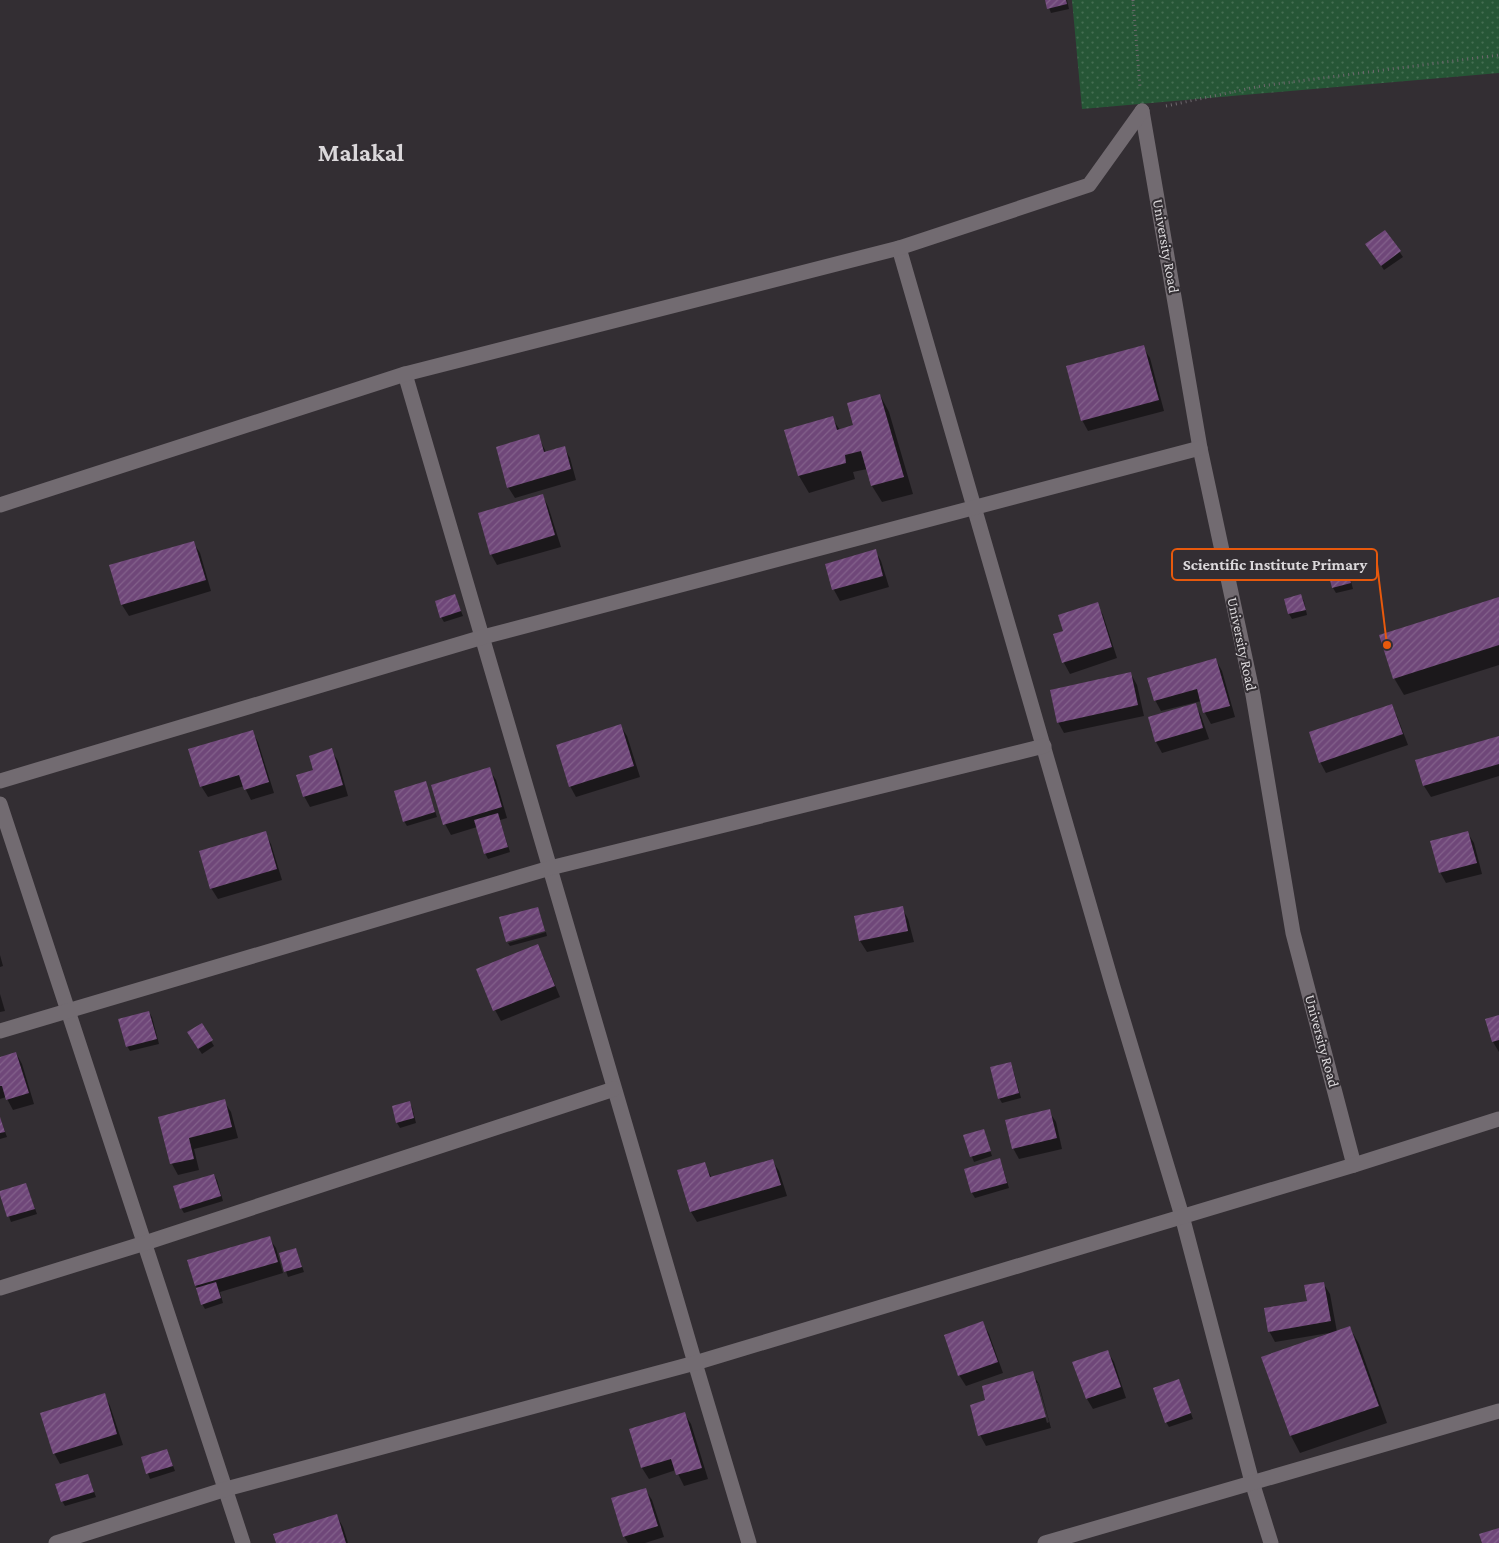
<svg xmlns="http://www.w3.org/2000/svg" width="1499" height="1543" viewBox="0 0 1499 1543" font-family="'Crimson Pro',serif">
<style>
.grass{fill:url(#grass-dots)}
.shadow{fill:#0007;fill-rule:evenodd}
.building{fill:url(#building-hatch)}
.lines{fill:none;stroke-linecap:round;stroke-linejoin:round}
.path{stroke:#6d686d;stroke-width:3;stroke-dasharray:1 4;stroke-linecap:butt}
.street{stroke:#726b71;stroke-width:15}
.labels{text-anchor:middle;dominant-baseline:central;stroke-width:4;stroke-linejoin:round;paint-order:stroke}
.street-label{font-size:15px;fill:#dbd8db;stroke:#332e33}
.town-label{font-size:25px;font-weight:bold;fill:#dbd8db;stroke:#332e33}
.leader{fill:none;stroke:#e8590c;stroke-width:2}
.callout-dot{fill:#e8590c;stroke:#332e33;stroke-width:2}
.callout{fill:#332e33;stroke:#e8590c;stroke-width:2}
.callout-label{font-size:16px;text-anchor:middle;font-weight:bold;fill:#dbd8db}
</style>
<defs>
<pattern id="grass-dots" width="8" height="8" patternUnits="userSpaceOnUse" patternTransform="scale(1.25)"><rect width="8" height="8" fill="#265636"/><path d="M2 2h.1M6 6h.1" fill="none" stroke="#456e52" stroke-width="1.8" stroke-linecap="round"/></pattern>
<pattern id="building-hatch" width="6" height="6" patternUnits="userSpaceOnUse" patternTransform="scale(1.25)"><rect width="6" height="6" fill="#6f4779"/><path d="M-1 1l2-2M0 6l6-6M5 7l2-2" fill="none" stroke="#83618b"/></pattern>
</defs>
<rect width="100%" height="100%" fill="#332e33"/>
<!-- grass -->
<polygon class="grass" points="1072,0 1499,0 1499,73 1082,109"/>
<!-- shadow -->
<g class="shadow">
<polygon points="1046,0 1067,0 1069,9 1051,13"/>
<polygon points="1385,231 1403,257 1384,270 1370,249"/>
<polygon points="1143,347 1150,358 1164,411 1088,431 1082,420"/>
<polygon points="880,395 889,412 913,494 882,502 872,486 867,469 853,472 855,479 809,493 799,476 786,431 832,418 840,430 855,426"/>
<polygon points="538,436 546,452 564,447 570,458 576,480 515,498 508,487"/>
<polygon points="542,495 548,506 561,547 497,565 491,554"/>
<polygon points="193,542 200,553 211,591 129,616 122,605 111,566"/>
<polygon points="875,550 881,561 889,587 840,601 834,590 826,564"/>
<polygon points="1345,565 1348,570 1353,589 1336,593 1333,588"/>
<polygon points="455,596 463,616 444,622 441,617"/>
<polygon points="1301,596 1304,601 1307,615 1292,619 1289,614"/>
<polygon points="1499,598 1499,665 1404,695 1394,678"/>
<polygon points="1097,604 1103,615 1117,658 1070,674 1064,663 1055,635 1065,632"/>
<polygon points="1216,660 1222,671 1235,717 1211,724 1205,713 1201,701 1161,711 1155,700"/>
<polygon points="1131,674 1137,685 1144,716 1064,733 1058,722"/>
<polygon points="1195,705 1201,716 1209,739 1162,753 1156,742"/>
<polygon points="1391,705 1397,716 1408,745 1326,773 1320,762"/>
<polygon points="620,725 627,736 640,777 576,797 570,786"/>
<polygon points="252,731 258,742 274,793 251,800 244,786 208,797 201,786"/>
<polygon points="1499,737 1499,776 1431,797 1424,786 1417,761"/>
<polygon points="331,750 338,761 348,796 310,807 304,796 315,770"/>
<polygon points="489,769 496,780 507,818 500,820 510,852 488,859 485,853 477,827 451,835 445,824"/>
<polygon points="425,782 437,817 407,826 404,821"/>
<polygon points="1467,832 1474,843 1482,874 1446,883 1440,872"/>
<polygon points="265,833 271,844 282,880 218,899 211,888"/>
<polygon points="902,908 908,919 914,942 867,952 860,941 856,917"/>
<polygon points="546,932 547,936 510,946 508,943"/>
<polygon points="537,945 543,956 560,997 501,1021 495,1010 478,970"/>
<polygon points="0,955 3,966 0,967"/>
<polygon points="0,994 5,1011 0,1012"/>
<polygon points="149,1012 152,1017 159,1044 130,1051 127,1046"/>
<polygon points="1499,1016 1499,1052 1493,1042"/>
<polygon points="201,1025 214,1046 202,1054 188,1033"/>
<polygon points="16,1053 22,1064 34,1104 13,1110 6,1097 0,1099 0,1058"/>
<polygon points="1011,1064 1013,1069 1021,1098 1002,1103 999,1098"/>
<polygon points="224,1101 231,1112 238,1138 194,1149 199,1170 178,1175 172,1164 159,1118"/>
<polygon points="409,1102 412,1107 416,1123 400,1128 397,1123"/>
<polygon points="1049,1111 1056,1122 1062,1149 1019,1159 1013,1148"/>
<polygon points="0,1118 7,1137 0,1139"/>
<polygon points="983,1130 992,1156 974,1162 964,1136"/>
<polygon points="772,1160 779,1171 787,1196 697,1222 691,1212 704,1164 712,1178"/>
<polygon points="1002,1165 1009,1188 975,1198 972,1193 965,1170"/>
<polygon points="214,1175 217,1180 223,1201 184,1213 181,1208"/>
<polygon points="26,1184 37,1214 11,1222 0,1192"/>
<polygon points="269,1238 276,1248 283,1273 220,1292 223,1303 205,1309 202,1304 188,1261"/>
<polygon points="296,1249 304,1272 288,1277 280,1254"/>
<polygon points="1323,1283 1330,1294 1337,1332 1350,1328 1359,1344 1387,1423 1300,1453 1291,1436 1263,1358 1329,1333 1275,1342 1269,1331 1309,1302"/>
<polygon points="983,1323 989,1334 1003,1373 966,1386 959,1375"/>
<polygon points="1108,1352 1114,1362 1126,1398 1093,1409 1087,1399"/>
<path d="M1032 1373 1039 1384 1051 1428 986 1446 980 1435 987 1401ZM1035 1383H1038L1049 1422 1047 1423Z"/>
<polygon points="1179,1381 1193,1419 1169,1427 1166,1422"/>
<polygon points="104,1395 110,1406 123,1445 60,1464 54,1453"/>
<polygon points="684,1413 691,1424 708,1479 684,1486 676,1470 649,1479 642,1468 631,1430"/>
<polygon points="167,1450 175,1471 150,1479 142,1458"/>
<polygon points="88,1475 96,1497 65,1506 62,1501"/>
<polygon points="645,1489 652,1500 664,1537 645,1543 628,1543 624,1536"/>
<polygon points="337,1516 343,1527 348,1543 277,1543"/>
</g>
<!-- building -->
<g class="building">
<polygon points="1045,0 1066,0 1067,4 1047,9"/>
<polygon points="1385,230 1401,251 1381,266 1365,244"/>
<polygon points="1144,345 1159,400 1081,421 1066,366"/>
<polygon points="880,394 904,477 871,486 861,451 845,455 846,463 798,476 784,430 833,416 837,430 853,425 847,403"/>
<polygon points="539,434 544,452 565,446 571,469 507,488 496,447"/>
<polygon points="543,494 555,535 490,555 478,513"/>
<polygon points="194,541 206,580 121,605 109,565"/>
<polygon points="876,549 883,576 832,590 825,564"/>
<polygon points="1346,563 1351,583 1332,588 1327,568"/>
<polygon points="455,594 461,611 440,618 435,601"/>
<polygon points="1301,594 1306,610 1288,614 1284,599"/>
<polygon points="1499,597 1499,645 1393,679 1379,635"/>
<polygon points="1098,602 1112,647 1062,663 1053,634 1063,631 1058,615"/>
<polygon points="1216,658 1230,706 1203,713 1197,689 1154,701 1147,678"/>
<polygon points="1131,672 1138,705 1057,723 1050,690"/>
<polygon points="1196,703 1203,728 1155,742 1148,717"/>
<polygon points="1392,704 1403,734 1319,763 1309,732"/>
<polygon points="621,724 634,766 569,787 556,745"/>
<polygon points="253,730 269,782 244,790 239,775 200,787 188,749"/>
<polygon points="1499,736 1499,764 1423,786 1415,760"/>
<polygon points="332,748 343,785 303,797 296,775 313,770 309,756"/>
<polygon points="490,767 502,807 443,825 431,785"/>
<polygon points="426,781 435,812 403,822 394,791"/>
<polygon points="498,813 508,847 484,854 474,820"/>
<polygon points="266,831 277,869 210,889 199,851"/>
<polygon points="1468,831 1477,863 1439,873 1430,841"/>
<polygon points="903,906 908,931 859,941 854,916"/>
<polygon points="538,907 545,931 506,942 499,917"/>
<polygon points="538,944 555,986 493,1011 476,969"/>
<polygon points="149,1011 157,1039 126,1047 118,1019"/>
<polygon points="1499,1015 1499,1040 1492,1042 1485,1019"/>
<polygon points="202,1023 213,1040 198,1049 187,1032"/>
<polygon points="16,1052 29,1093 6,1100 2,1086 0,1086 0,1057"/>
<polygon points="1011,1062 1019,1093 998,1099 990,1067"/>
<polygon points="225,1099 232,1127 189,1138 194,1159 170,1164 158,1117"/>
<polygon points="410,1101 414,1118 396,1123 392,1106"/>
<polygon points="1050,1109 1057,1138 1012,1149 1005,1120"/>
<polygon points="0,1117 5,1132 0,1133"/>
<polygon points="984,1129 991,1151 970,1157 963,1135"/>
<polygon points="1000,1158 1007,1183 971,1193 964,1169"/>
<polygon points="773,1159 781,1185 690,1212 677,1170 705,1162 710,1177"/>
<polygon points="214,1174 221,1196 180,1209 173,1186"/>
<polygon points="26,1183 35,1209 7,1217 0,1195 0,1191"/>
<polygon points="270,1236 278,1262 195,1286 187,1260"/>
<polygon points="296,1248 302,1267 284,1272 279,1253"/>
<polygon points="216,1282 221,1298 201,1305 196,1288"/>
<polygon points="1324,1282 1331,1321 1268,1332 1264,1308 1307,1301 1304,1285"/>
<polygon points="983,1321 998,1362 958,1376 944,1335"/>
<polygon points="1350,1326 1379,1406 1290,1436 1261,1357"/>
<polygon points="1108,1350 1121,1387 1086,1399 1072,1362"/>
<polygon points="1033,1371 1046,1417 978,1436 970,1405 985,1400 982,1386"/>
<polygon points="1179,1379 1191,1413 1165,1423 1153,1388"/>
<polygon points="105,1393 117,1434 53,1454 40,1413"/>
<polygon points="685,1412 702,1468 676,1475 671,1459 641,1468 629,1429"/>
<polygon points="167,1449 173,1466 146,1474 141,1457"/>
<polygon points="88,1474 94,1492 61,1502 55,1484"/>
<polygon points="646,1488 658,1526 623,1537 611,1498"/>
<polygon points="337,1514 346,1543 276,1543 273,1534"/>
<polygon points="1499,1528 1499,1543 1482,1543 1479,1534"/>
</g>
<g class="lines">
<!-- path -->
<g class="path">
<polyline points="1133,0 1140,87"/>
<polyline points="1166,106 1261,86 1499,55"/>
</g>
<!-- street -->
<g class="street">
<polyline points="1142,111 1200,448 1253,695 1293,933 1354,1165"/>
<polyline points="899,248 1113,987 1182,1216 1252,1482 1271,1543"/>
<polyline points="405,374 695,1363 749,1543"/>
<polyline points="0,505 405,374 899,248 1089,185 1142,111"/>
<polyline points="0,781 483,637 1200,448"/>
<polyline points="0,804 243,1543"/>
<polyline points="0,1031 550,868 1044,746"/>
<polyline points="0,1288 145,1243 614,1089"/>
<polyline points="56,1543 226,1489 695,1363 1354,1165 1499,1119"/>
<polyline points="1045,1543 1499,1411"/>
</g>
</g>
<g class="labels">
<!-- street labels -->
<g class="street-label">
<text transform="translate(1166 246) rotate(80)">University Road</text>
<text transform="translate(1242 644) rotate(78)">University Road</text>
<text transform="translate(1322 1041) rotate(75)">University Road</text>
</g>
<!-- town labels -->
<g class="town-label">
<text x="361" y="152">Malakal</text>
</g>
</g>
<!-- callouts -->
<path class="leader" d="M1387 645L1377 564"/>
<circle class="callout-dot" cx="1387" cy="645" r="5"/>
<rect class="callout" x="1172" y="549" width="205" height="31" rx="5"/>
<g class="callout-label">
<text x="1275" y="570">Scientific Institute Primary</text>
</g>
</svg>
